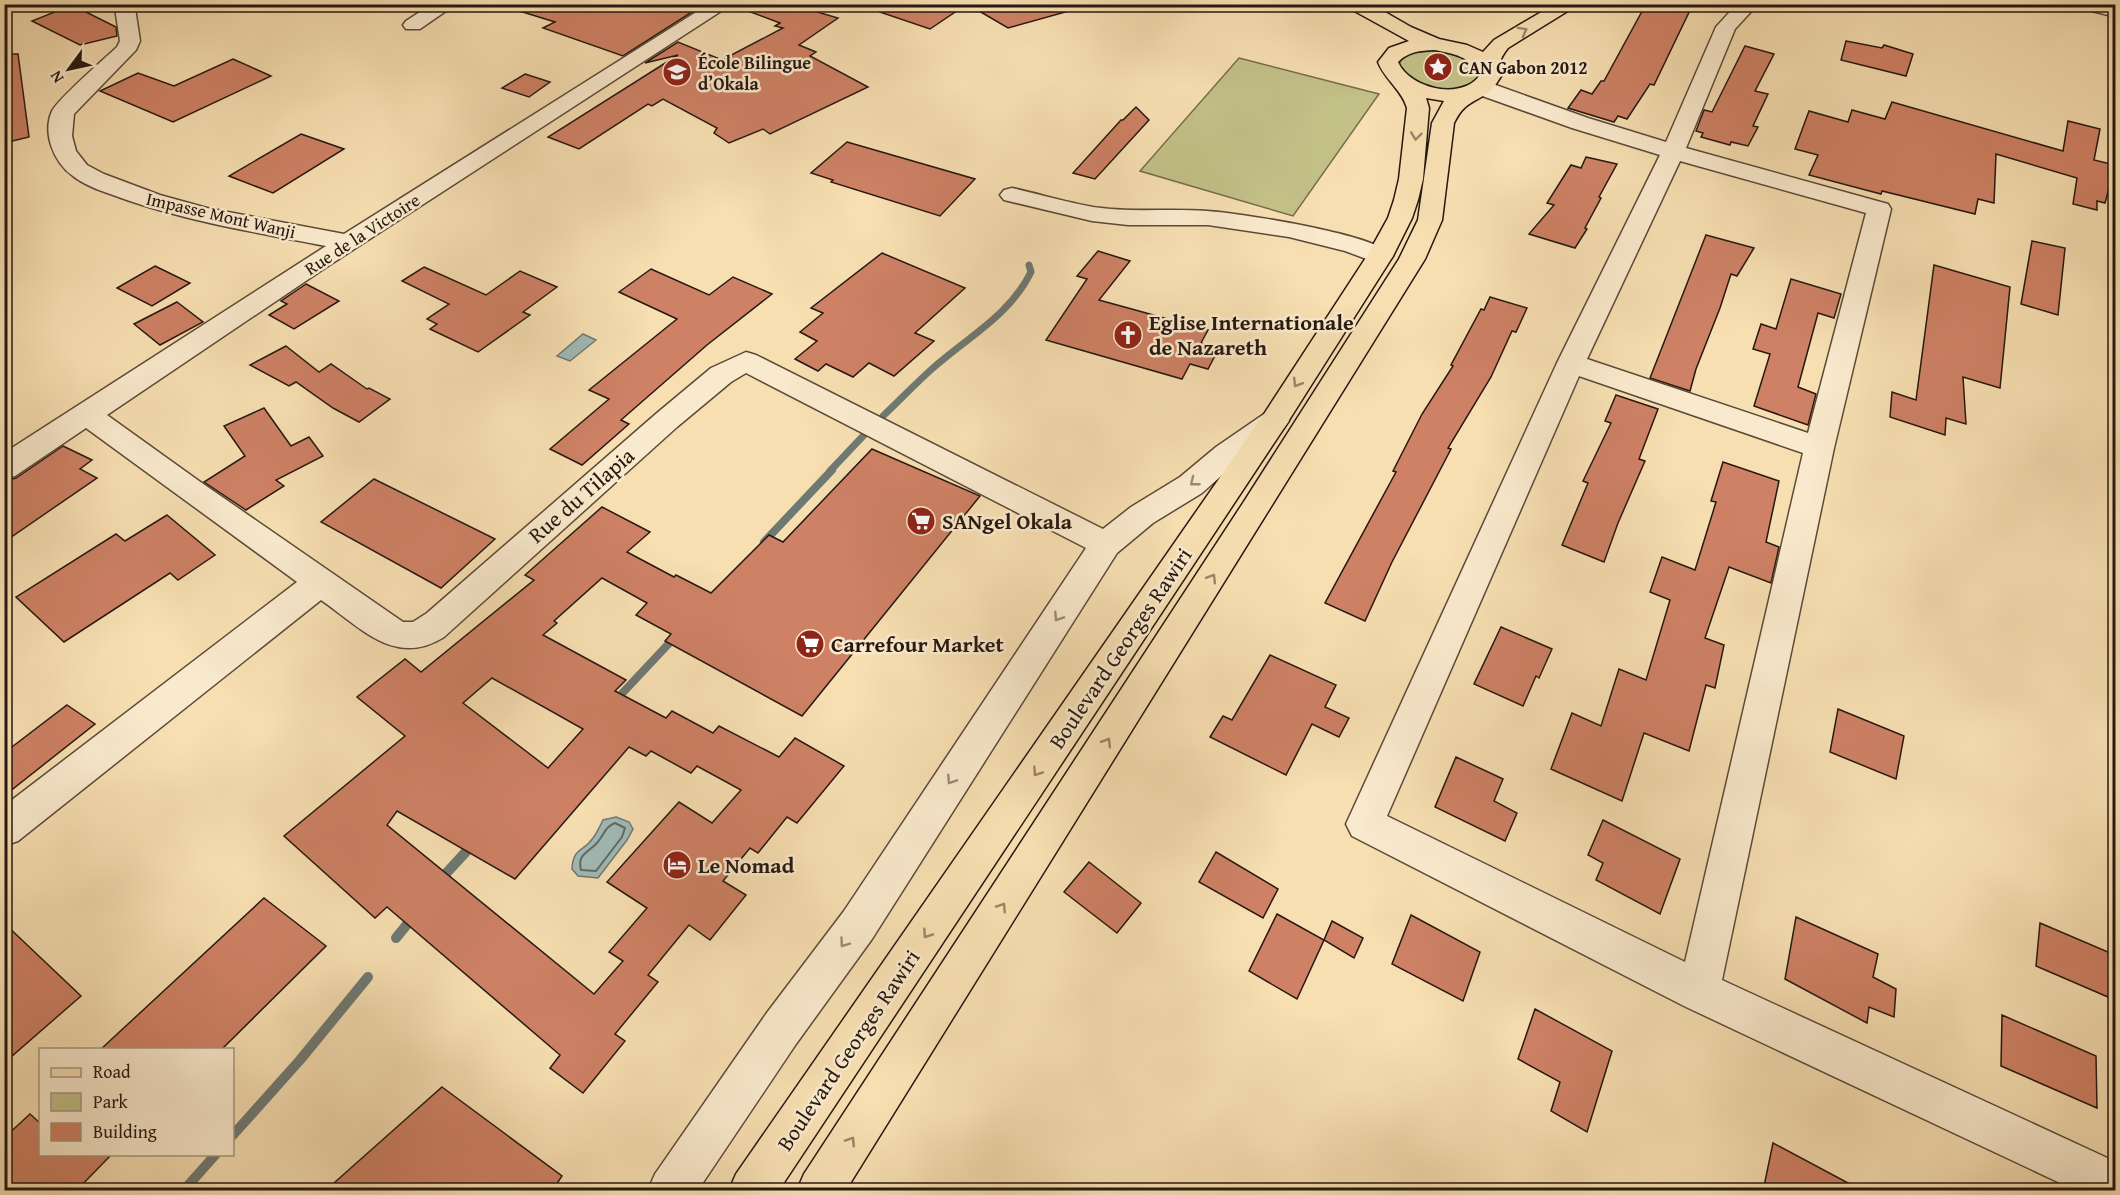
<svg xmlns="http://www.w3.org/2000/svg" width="2120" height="1195" viewBox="0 0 2120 1195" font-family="'Gentium Book Plus',serif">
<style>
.green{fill:#c3c088;stroke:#746c4c;stroke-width:1.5}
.water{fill:#a0bab6;stroke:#6f7974;stroke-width:1.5}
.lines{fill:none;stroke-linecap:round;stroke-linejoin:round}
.shore{stroke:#636963;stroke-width:2}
.stream-far2{stroke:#6f7974;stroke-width:7}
.stream-far1{stroke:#6f7974;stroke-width:8}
.stream{stroke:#6f7974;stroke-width:10}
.building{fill:#ce8165;stroke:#261810;stroke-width:1.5;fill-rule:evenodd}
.minor-casing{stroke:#5a4a38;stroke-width:3}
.major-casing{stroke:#261810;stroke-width:3}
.minor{fill:#faeacd;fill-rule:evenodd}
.major{fill:#f7dfb2;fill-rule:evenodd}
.oneway{stroke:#998569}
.oneway2{stroke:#9b8c78}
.labels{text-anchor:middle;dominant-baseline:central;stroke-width:5;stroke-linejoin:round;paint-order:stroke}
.far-poi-label{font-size:18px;font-weight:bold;fill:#261810;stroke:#faeacd;text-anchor:start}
.far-street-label{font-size:18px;fill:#261810;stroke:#faeacd}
.poi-label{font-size:22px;font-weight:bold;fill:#261810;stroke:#faeacd;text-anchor:start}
.street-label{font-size:22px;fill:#261810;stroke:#faeacd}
</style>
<rect width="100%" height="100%" fill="#f7dfb2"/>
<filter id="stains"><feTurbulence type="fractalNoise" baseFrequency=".00333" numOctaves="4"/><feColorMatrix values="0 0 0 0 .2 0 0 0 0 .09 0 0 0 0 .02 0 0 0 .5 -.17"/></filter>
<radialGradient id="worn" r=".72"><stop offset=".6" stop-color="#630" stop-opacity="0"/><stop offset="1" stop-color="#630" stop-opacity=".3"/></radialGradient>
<!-- green -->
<g class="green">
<path d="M1426 49 1452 51 1478 64 1481 77C1454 96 1420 92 1399 66 1401 53 1415 52 1426 49Z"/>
<polygon points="1239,58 1379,94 1293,216 1140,171"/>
</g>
<!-- water -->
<g class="water">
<polygon points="583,334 596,340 570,361 557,356"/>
<path d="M616 817 629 822 633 829 627 840 598 878 578 876 572 869C573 847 584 852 593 838 597 833 600 826 603 820Z"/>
</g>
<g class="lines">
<!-- shore -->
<path class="shore" d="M615 823 625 828 622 837 596 871 581 870C577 855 587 853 596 844 604 836 604 827 615 823Z"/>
<!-- stream-far2 -->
<g class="stream-far2">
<path d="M883 416C900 400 916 383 933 368 968 337 1010 315 1031 272L1029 265"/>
<polyline points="830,471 864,435"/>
</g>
<!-- stream-far1 -->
<g class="stream-far1">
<polyline points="764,542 832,470"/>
<polyline points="614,702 675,637"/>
</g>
<!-- stream -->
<g class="stream">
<polyline points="440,880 474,843"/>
<polyline points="396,938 413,917"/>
<polyline points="232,1136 300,1060 368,977"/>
<polyline points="184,1190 216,1154"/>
</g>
</g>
<!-- building -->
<g class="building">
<polygon points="517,4 660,4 692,12 623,56 543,28 555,22 516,10"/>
<polygon points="737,4 790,4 838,18 799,45 816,52 810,56 868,87 770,134 763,129 729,143 714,133 717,128 663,99 652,106 648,104 579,149 548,137 678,55 645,63 678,42 722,60 783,28 775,26 780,23 737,7"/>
<polygon points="869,4 967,4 930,29 868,8"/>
<polygon points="967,4 1068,4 1069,11 1008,28"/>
<polygon points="1646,4 1693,4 1654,85 1650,84 1627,119 1618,116 1614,122 1568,108 1581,90 1592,94 1601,81 1604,81"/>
<polygon points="72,5 116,27 117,36 80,45 32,21"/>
<polygon points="1846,41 1882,48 1884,45 1913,54 1906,76 1841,60"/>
<polygon points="1745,46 1774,54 1755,91 1768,94 1753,126 1758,127 1748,146 1731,142 1730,145 1701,137 1703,133 1696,131 1704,110 1712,112"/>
<polygon points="4,54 18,54 29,137 4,143"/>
<polygon points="233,59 271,76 173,122 100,91 138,73 174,86"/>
<polygon points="525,74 550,82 529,97 502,88"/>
<polygon points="1892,102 2063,151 2068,121 2100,129 2094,160 2115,165 2105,203 2097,201 2097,210 2073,204 2077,178 1996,154 1994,203 1978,199 1975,214 1882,191 1881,194 1809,175 1818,155 1795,149 1809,111 1848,122 1852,110 1885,119"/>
<polygon points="1136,107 1149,120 1095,179 1073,173 1121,120 1123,120"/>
<polygon points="301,134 344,149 273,193 229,176"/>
<polygon points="847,142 975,179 940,216 831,182 833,180 811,173"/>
<polygon points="1586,157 1617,164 1599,197 1601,198 1585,228 1587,229 1575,248 1529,234 1554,205 1547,203 1571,165 1581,168"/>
<polygon points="1706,235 1754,248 1737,276 1731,274 1720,308 1696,369 1690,391 1650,378"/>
<polygon points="2032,241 2065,248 2058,315 2021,304"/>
<polygon points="1098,251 1130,261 1099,300 1208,330 1201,343 1219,348 1208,369 1190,364 1182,379 1046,340 1087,279 1077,276"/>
<polygon points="882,253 965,288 915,333 934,341 894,376 869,363 853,377 826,364 818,371 795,359 817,341 800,332 823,313 811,308"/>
<polygon points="1934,265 2010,287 2000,388 1963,377 1966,424 1946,418 1945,435 1890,417 1892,392 1916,400"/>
<polygon points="155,266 190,283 152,306 117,288"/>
<polygon points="424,267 486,295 520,271 557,287 523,312 530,315 478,352 430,329 437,324 427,319 449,304 402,281"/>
<polygon points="651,269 709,295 733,277 772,294 707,345 621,420 629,424 582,465 550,449 609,399 589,390 677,319 619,292"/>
<polygon points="1791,279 1841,294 1834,318 1818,313 1798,387 1816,394 1808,425 1754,406 1770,354 1753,349 1761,324 1776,329"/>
<polygon points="306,284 339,301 294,329 269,315 287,304 281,301"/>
<polygon points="1490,297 1527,308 1516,332 1512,331 1491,377 1448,448 1451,449 1392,562 1365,621 1325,603 1396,472 1393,471 1422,414 1453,366 1451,365 1481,309 1484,310"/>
<polygon points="177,302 203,322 160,345 134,324"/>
<polygon points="286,346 319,372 331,364 367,389 369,388 390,399 359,422 333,408 296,382 289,386 250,365"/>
<polygon points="1616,395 1658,409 1639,459 1645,461 1618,523 1604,562 1562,545 1588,483 1583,481 1611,423 1605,421"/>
<polygon points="264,408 291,446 309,437 323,456 276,480 284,486 246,510 204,482 245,456 224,426"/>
<polygon points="63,446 92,460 80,469 97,478 4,542 4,481 16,478"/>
<path d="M872 449 980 496 802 716 665 641 671 634 636 615 647 603 602 578 554 621 557 623 543 635 626 680 615 691 666 718 672 711 713 733 719 726 779 757 795 738 844 766 797 823 787 817 758 853 750 848 723 881 746 895 710 940 689 925 648 975 658 982 615 1034 625 1041 583 1093 550 1068 560 1055 387 907 375 918 284 836 405 736 357 697 405 659 421 672 534 580 525 575 602 507 650 532 627 552 674 577 676 575 711 593 769 535 783 542ZM492 678 583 729 548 768 463 703ZM629 747 646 756 651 751 691 773 697 766 741 790 712 823 679 802 607 882 647 908 609 952 623 961 594 994 387 825 397 811 515 879Z"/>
<polygon points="1723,462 1779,481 1766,542 1779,547 1771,583 1729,567 1705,638 1724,645 1715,688 1706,685 1689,751 1644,733 1622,801 1551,769 1572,713 1601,726 1619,669 1646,680 1670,600 1650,592 1662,557 1695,570 1716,502 1711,501"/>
<polygon points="374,479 495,539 441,588 321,522"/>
<polygon points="167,515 215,555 178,580 170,573 64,642 16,597 116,534 125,541"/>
<polygon points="1501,627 1552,649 1539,678 1536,676 1523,706 1474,684"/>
<polygon points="1270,655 1336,685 1325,707 1349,718 1339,737 1312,724 1286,775 1210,737 1223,716 1232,720"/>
<polygon points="67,705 95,724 4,796 4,753"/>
<polygon points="1838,709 1904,736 1896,779 1830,752"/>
<polygon points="1456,757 1503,779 1494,801 1517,813 1505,841 1435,807"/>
<polygon points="1603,820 1680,859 1660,914 1596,880 1603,863 1588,855"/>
<polygon points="1216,852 1278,889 1263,918 1199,882"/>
<polygon points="1089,862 1141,903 1117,933 1064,892"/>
<polygon points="264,898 326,946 221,1050 100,1050"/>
<polygon points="1277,914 1324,940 1297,999 1249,971"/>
<polygon points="1411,915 1480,952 1463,1001 1392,964"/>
<polygon points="1796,917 1878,954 1873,977 1896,989 1894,1017 1869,1007 1867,1023 1785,979"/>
<polygon points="1332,921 1363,938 1354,958 1324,940"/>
<polygon points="4,923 81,996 4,1063"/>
<polygon points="2040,923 2115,955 2115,1000 2036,966"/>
<polygon points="1535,1009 1612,1051 1587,1132 1551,1111 1560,1082 1518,1059"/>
<polygon points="2002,1015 2096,1056 2097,1108 2001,1066"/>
<polygon points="442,1087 562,1176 552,1191 325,1191"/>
<polygon points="30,1114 40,1123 40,1155 111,1155 76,1191 4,1191 4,1138"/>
<polygon points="1773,1143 1863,1191 1763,1191"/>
</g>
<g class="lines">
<!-- minor casing -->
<g class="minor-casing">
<g id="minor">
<path d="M118 4H132L135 8 140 41 136 50 74 114 72 136 76 151 87 165 104 174 160 195 207 208 344 234 709 4H732L325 268 107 415 199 481 403 622H413L427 613 657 413 711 368 746 352 756 355 1103 529 1131 507 1180 477 1216 447 1264 414 1274 411 1284 414 1289 421 1284 428 1238 461 1202 493 1153 523 1117 553 872 939 796 1044 698 1190H648L655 1174 766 1014 844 911 1086 548 746 373 731 382 677 427 444 637C395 668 360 627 321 600L18 841 4 846V806L297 582 86 428 15 476 4 479V453L326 246C259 233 191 222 127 200 109 193 88 188 73 176 54 163 42 133 52 111 59 98 103 60 117 47L120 41 115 8Z"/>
<polygon points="432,4 456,4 420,29 406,29 403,25 406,21"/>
<path d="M1737 4H1758L1735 29 1686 148 1888 204 1891 209 1834 448 1722 980 2116 1162V1190H2075L1684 1006 1352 836 1346 824 1557 363 1660 155 1572 128 1474 93 1471 88 1474 83 1482 82 1490 83 1588 118 1666 142 1716 27ZM1680 161 1866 213 1808 433 1587 359ZM1579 376 1803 453 1685 962 1387 816Z"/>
<polygon points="2078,4 2116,5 2116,17 2080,8"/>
<path d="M1012 188C1039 194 1066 202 1093 207 1131 213 1169 208 1207 211 1238 213 1378 234 1393 256L1389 261 1380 264 1345 251 1289 237 1208 225H1128L1092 221 1004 200 1000 195 1004 190Z"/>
</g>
</g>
<!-- major casing -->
<g class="major-casing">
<path id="major" d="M1347 4H1371L1411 27 1439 39 1467 45 1483 52 1494 40 1555 4H1579L1508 48C1501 57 1497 64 1502 75 1498 80 1495 87 1490 91 1473 104 1465 101 1454 123L1442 220 1425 259 846 1190H797L804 1174 1243 503 1399 259 1418 220 1432 123 1444 101 1426 98 1429 108 1423 179 1418 200 1412 218 1393 256 1284 428 779 1190H729L736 1174 1264 414 1367 256 1388 218 1394 200 1399 179 1407 108C1402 90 1385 80 1378 62L1389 48 1409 41 1349 8ZM1434 50C1452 53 1472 57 1480 75 1462 101 1410 89 1398 62 1409 51 1420 51 1434 50Z"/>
</g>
<!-- minor -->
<use href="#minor" class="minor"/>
<!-- major -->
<use href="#major" class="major"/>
</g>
<!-- one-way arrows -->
<defs><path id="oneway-chevron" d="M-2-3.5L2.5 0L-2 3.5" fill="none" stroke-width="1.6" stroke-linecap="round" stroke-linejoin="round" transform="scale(1.5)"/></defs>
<g class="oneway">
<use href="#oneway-chevron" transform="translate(1523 31) rotate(-29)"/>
<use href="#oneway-chevron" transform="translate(1416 136) rotate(97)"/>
<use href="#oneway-chevron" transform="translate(1297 383) rotate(122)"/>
<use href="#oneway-chevron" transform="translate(1212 578) rotate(-58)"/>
<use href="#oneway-chevron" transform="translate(1107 742) rotate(-58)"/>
<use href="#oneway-chevron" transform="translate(1037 772) rotate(124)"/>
<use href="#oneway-chevron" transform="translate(1002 907) rotate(-57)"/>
<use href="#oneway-chevron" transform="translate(927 934) rotate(124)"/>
<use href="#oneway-chevron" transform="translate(851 1141) rotate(-57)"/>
</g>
<g class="oneway2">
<use href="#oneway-chevron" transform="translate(1194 482) rotate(142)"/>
<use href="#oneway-chevron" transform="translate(1058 617) rotate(123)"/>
<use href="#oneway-chevron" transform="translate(951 780) rotate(123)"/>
<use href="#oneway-chevron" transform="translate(844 943) rotate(126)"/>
</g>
<!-- icons -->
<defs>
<g id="sight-disc" transform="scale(1.5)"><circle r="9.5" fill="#8f2418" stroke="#faeacd"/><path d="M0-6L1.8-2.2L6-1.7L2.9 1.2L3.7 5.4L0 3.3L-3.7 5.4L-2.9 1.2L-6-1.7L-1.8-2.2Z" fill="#fff"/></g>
<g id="school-disc" transform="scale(1.5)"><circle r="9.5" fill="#8f2418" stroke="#faeacd"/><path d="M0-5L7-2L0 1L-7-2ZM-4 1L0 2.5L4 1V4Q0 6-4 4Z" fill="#fff"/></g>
<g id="church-disc" transform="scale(1.5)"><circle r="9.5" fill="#8f2418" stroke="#faeacd"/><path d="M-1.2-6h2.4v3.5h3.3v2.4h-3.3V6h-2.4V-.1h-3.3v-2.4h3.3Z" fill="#fff"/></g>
<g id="supermarket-disc" transform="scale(1.5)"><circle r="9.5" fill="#8f2418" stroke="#faeacd"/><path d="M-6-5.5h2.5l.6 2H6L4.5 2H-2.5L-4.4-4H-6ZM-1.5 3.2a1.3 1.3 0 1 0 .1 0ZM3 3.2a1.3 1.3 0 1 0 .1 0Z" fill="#fff"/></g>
<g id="hotel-disc" transform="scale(1.5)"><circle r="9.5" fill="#8f2418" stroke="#faeacd"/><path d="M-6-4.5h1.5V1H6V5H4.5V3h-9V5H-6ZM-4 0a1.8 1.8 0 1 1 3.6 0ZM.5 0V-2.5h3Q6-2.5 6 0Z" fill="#fff"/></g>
</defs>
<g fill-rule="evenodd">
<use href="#sight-disc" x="1438" y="67"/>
<use href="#school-disc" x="677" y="72"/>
<use href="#church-disc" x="1128" y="335"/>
<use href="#supermarket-disc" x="921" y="521"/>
<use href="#supermarket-disc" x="810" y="644"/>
<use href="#hotel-disc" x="677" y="865"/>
</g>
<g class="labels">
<!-- far-poi labels -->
<g class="far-poi-label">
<text x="698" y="62">École Bilingue<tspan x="698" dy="21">d’Okala</tspan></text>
<text x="1459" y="67">CAN Gabon 2012</text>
</g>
<!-- far-street labels -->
<g class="far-street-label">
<text transform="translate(221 215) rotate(13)">Impasse Mont Wanji</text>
<text transform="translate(362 234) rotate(-33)">Rue de la Victoire</text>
</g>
<!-- poi labels -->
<g class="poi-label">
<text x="1149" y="322">Eglise Internationale<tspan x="1149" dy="25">de Nazareth</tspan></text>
<text x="942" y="521">SANgel Okala</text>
<text x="831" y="644">Carrefour Market</text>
<text x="698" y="865">Le Nomad</text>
</g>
<!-- street labels -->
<g class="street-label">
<text transform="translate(581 495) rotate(-41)">Rue du Tilapia</text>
<text transform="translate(1120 648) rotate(-56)">Boulevard Georges Rawiri</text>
<text transform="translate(848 1050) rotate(-56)">Boulevard Georges Rawiri</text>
</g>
</g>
<!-- margin -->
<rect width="2120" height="1195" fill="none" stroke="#f7dfb2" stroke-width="24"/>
<rect x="6" y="6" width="2108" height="1183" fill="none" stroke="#261810" stroke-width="3"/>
<rect x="12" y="12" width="2096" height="1171" fill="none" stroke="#261810" stroke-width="1.5"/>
<!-- legend -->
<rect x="39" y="1048" width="195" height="108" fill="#faeacd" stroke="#a59681" stroke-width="1.5"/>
<rect x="51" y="1068" width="30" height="9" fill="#f7dfb2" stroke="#a59681" stroke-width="1.5"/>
<text x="93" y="1078" font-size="18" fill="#261810">Road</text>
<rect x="51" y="1093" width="30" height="18" fill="#c3c088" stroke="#a59681" stroke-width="1.5"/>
<text x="93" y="1108" font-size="18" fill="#261810">Park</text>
<rect x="51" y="1123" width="30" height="18" fill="#ce8165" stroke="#a59681" stroke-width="1.5"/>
<text x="93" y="1138" font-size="18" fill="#261810">Building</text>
<!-- north arrow -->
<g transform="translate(69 69) rotate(237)" stroke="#faeacd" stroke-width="4.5" paint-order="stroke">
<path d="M0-4.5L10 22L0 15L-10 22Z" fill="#261810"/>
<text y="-9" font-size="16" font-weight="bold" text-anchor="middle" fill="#261810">N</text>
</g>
<rect width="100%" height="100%" filter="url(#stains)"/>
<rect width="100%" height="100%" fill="url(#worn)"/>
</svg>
